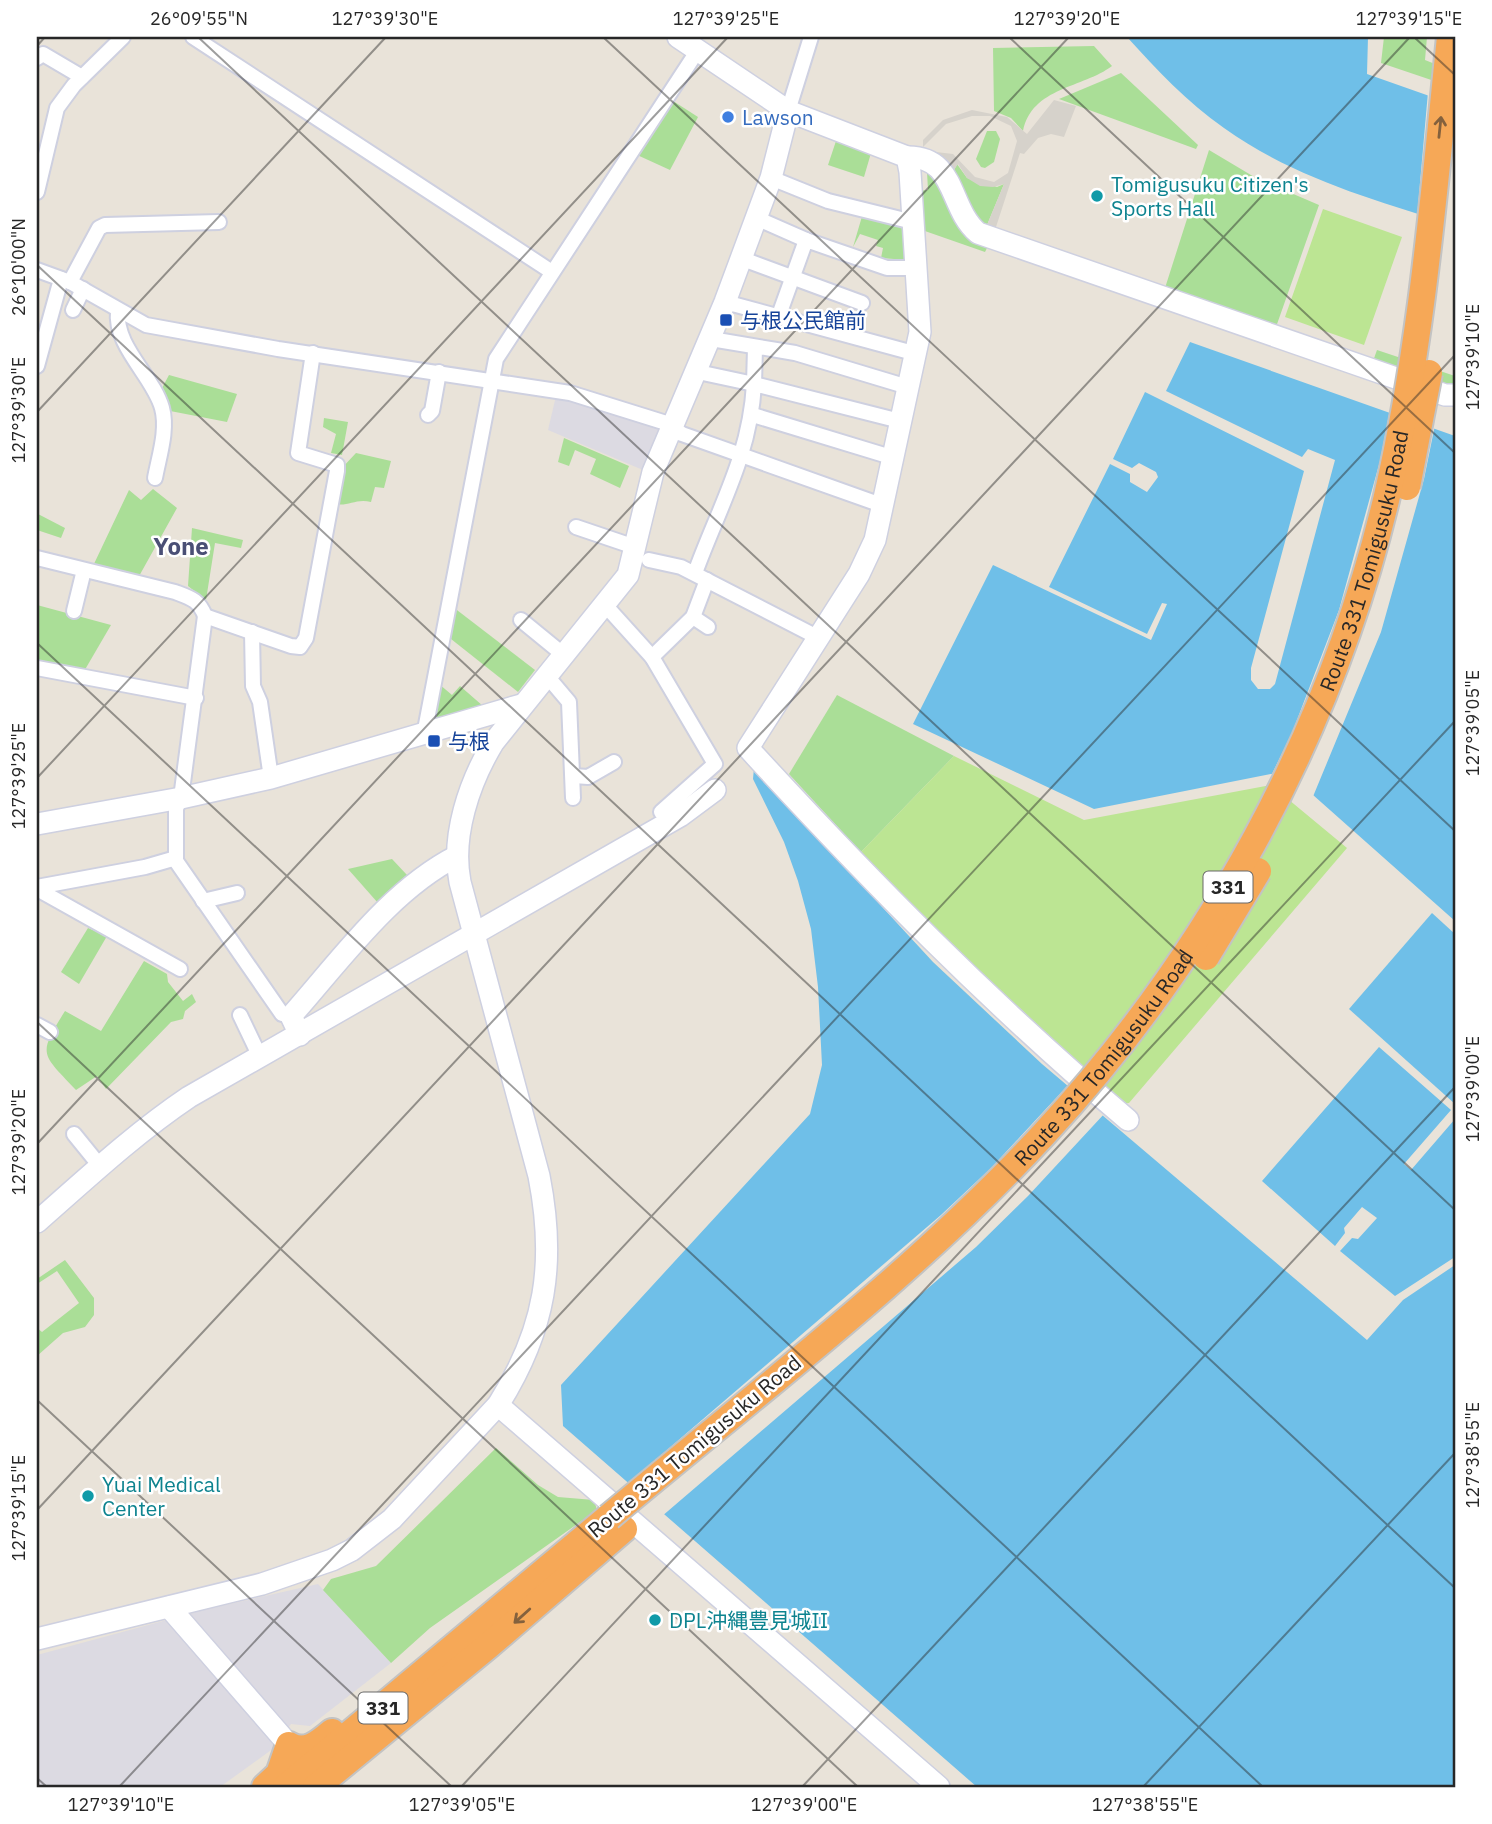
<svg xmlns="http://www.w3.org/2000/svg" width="1492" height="1824" viewBox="0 0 1492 1824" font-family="'IBM Plex Sans','Noto Sans JP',sans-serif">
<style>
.industrial{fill:#dcdae2}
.green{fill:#aade97}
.pitch{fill:#bce593}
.plaza{fill:#d6d2cb}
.water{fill:#6fbfe8}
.pier{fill:#e9e3d9}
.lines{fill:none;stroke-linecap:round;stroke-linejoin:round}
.street-casing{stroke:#ced0e0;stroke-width:18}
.secondary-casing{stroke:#ced0e0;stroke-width:24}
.highway-casing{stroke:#c3c3c3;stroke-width:30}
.street{stroke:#fff;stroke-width:14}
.secondary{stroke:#fff;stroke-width:21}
.highway{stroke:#f6a857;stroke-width:26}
.highway-bridge-casing{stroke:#c3c3c3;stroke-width:30;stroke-linecap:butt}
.highway-bridge{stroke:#f6a857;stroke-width:26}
.oneway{stroke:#84613d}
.ticks{fill:none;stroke:#272727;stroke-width:2;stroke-opacity:0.45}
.shop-dot{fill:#3f7fe0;stroke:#fff;stroke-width:2.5}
.culture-dot{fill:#0f9aa8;stroke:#fff;stroke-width:2.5}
.transit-dot{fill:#1a4fb4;stroke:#fff;stroke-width:2.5}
.labels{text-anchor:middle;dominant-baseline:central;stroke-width:5;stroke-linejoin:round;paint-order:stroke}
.shield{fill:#fff;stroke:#686868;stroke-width:2}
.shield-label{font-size:19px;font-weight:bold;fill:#272727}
.shop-label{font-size:21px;fill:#366cbe;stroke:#fff;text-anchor:start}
.culture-label{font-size:21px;fill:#0d838f;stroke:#fff;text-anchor:start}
.transit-label{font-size:21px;fill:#164399;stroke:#fff;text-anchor:start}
.street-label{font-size:21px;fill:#272727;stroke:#fff}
.quarter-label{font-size:24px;font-weight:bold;fill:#4a4f75;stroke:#fff}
.neatline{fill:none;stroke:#272727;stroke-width:2.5}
.ticks-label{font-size:18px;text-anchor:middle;fill:#272727}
</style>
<rect width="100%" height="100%" fill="#e9e3d9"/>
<!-- industrial -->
<g class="industrial">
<polygon points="556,396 661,426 643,470 548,430"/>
<polygon points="318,1584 391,1663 310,1726 291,1724 274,1748 220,1787 37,1787 37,1655 204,1610"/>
</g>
<!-- green -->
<g class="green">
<polygon points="1384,37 1427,37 1425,60 1455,72 1455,88 1381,63"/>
<path d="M1094 46 1112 66C1083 88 1032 87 1023 131L1011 118 994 111 993 48Z"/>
<polygon points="1121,73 1198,145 1196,149 1059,99"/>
<polygon points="670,99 698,117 670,170 635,154"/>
<polygon points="987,131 996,131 1000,139 994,162 985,168 981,167 976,159"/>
<polygon points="836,141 871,153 864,177 828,165"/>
<polygon points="1209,150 1256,178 1319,205 1276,327 1165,288"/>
<path d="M957 164 967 178 997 187 1004 184 987 225C967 221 962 187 954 170Z"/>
<path d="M927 172C954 182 944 231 987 248L985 252 922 230 917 191 928 190Z"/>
<polygon points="863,213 906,223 907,260 881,258 883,248 876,246 878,240 860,234 853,247"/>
<polygon points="1377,350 1455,376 1455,388 1372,364"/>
<polygon points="169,375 237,394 227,422 165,410 161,390"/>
<polygon points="324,418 348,422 342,455 331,453 336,434 323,427"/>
<polygon points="564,438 629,466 620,488 590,474 596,459 575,450 569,466 558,462"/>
<path d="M356 453 391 461 384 488 375 487 371 502C356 498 348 507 335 504L341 469Z"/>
<polygon points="153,489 177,508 138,578 93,566 129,490 141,500"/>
<polygon points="38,514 65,528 61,538 37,530"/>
<polygon points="192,528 243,540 241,548 215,543 206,600 188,586"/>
<polygon points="37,605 111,625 83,673 37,664"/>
<polygon points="453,607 535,670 518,692 446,635"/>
<polygon points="439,684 452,695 460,686 483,706 434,720"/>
<polygon points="837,695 954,756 861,852 789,774"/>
<polygon points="392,859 407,875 378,903 348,869"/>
<polygon points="88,928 107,936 79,984 61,972"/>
<path d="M144 961 167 974 168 982 183 1001 192 994 196 1002 185 1011 183 1019 171 1022 106 1089 97 1076 76 1090C40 1052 38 1055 65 1011L101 1031Z"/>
<polygon points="65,1260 94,1298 94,1315 85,1327 63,1333 37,1356 37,1328 42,1332 79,1303 57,1271 37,1284 37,1279"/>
<polygon points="496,1448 538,1485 558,1497 594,1500 597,1510 430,1628 391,1663 323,1590 331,1579 376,1566"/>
</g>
<!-- pitch -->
<g class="pitch">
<polygon points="1323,209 1402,237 1364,345 1285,317"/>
<polygon points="954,756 1084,820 1271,785 1347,848 1129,1103 1119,1104 871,871 861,852"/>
</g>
<!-- plaza -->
<polygon class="plaza" points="1054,100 1076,106 1064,137 1051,134 1038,138 1024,154 1020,153 995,230 987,225 1004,184 993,187 980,186 967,178 958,164 954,170 934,155 936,152 953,154 975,177 994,182 1008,173 1017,141 1011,126 990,116 972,116 946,124 923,147 923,140 943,120 972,110 1007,117 1027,134"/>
<!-- water -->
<g class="water">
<path d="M1127 37H1368L1367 74 1455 105V225C1376 201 1292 177 1224 128 1187 102 1157 70 1127 37Z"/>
<polygon points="1190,342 1455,436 1455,921 1286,771 1094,809 913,724 993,565 1151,640 1167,604 1162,603 1147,634 1049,587 1110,464 1130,474 1130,482 1147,492 1158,477 1156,472 1139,463 1132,468 1113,459 1145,392 1304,471 1251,668 1251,680 1258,689 1270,689 1275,684 1335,460 1308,449 1302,457 1166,391"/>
<polygon points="754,768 933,962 1042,1064 1367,1340 1403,1300 1455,1265 1455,1787 977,1787 563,1426 561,1385 810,1114 822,1065 818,987 811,929 798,881 784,842 753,779"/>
<polygon points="1432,913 1455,934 1455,1104 1349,1009"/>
<polygon points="1379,1047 1451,1110 1404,1164 1411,1170 1455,1119 1455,1257 1395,1296 1340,1251 1352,1238 1358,1239 1377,1218 1362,1207 1344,1228 1345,1233 1335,1246 1262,1181"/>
</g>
<!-- pier -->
<g class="pier">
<polygon points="1428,92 1455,101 1455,228 1417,217"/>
<polygon points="1390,409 1435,425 1424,479 1381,632 1312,799 1285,775 1270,778 1292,733 1339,610 1380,461"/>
<polygon points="1070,1083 1105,1113 1028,1196 976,1247 661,1517 625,1486 941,1215 992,1167"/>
</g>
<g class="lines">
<!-- street casing -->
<g class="street-casing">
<g id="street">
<polyline points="193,37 552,272"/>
<polyline points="37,58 43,54 82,77"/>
<polyline points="788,111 811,37"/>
<polyline points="771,178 828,201 913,222"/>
<polyline points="37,192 57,108 74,85 123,37"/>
<polyline points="756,218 806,240"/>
<polyline points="740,258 862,303"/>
<polyline points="37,270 70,282 146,325 278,349 570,393 663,422 682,434 873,502 885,501"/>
<polyline points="70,282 99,228 105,225 219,222"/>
<polyline points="725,302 917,354"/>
<polyline points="73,310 83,289"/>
<path d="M118 311C114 346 153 376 162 408 168 430 159 456 155 478"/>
<polyline points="779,315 806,240 887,268 916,268"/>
<polyline points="711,339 795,353 908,387"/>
<polyline points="37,366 61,279"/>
<polyline points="698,372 754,384 755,348"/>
<polyline points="428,415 432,411 439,372"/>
<polyline points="753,415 891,457"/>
<polyline points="576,527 635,547"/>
<path d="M37 558 175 592C191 598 199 600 205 616L181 798 176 808V861L282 1014 291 1016"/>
<polyline points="649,560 681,567 819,638"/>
<path d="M695 573C719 507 750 456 754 384L900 421"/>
<polyline points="606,606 652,657 715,764 661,812"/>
<polyline points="74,611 84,570"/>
<polyline points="205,616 291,646 300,647 306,638 337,471 337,465 298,453 313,353"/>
<polyline points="693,617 708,627"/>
<polyline points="521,620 565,656"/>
<polyline points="252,632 253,686 260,702 271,778"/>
<polyline points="652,657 693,617 707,580"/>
<polyline points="37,668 196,698"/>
<polyline points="547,676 569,702 573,798"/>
<polyline points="424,735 496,359 698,50"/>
<polyline points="574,776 588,777 614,762"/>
<polyline points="37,887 145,867 176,858"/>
<polyline points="37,889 180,969"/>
<polyline points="203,901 237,893"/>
<polyline points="240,1015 260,1057"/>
<polyline points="37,1025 50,1032"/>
<polyline points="74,1134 100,1166"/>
</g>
</g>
<!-- secondary casing -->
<g class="secondary-casing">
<g id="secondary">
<path d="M678 37 788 111 907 157 910 172 920 332 875 540 859 574 748 748C869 880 991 1004 1128 1120"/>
<path d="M907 157C957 156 948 208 978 233L1445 395H1455"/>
<polyline points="37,824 181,798 271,778 521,705"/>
<path d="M300 1035 291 1016C340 961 390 890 457 856"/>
<path d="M37 1222C86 1179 134 1134 189 1097L680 816 715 790"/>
<polyline points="498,1405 939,1787"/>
<polyline points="169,1607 289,1745"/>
<path d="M37 1639 262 1584 332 1560 352 1550 392 1519 498 1405C546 1329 556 1263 539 1176L460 882C451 836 469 783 493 743L628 575 653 472 725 302 771 178 788 111"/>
</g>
</g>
<!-- highway casing -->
<g class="highway-casing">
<g id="highway">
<path d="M265 1787 279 1774 289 1745C305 1755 319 1743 332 1732"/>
<polyline points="286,1787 609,1517"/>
<polyline points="316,1787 488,1646 624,1529"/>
</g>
</g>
<!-- street -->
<use href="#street" class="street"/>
<!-- secondary -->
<use href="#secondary" class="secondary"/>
<!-- highway -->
<use href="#highway" class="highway"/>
<!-- highway-bridge casing -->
<g class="highway-bridge-casing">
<g id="highway-bridge">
<polyline points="1407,487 1429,373"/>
<polyline points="1206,957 1258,871"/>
<path id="s1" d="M609 1517C754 1395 917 1272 1044 1134 1209 955 1331 734 1387 496 1422 345 1434 190 1450 37"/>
</g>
</g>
<!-- highway-bridge -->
<use href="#highway-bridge" class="highway-bridge"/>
</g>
<!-- one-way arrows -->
<defs><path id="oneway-shaft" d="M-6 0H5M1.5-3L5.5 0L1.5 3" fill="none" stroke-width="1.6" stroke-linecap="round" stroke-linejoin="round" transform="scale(1.75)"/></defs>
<g class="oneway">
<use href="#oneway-shaft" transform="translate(1440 127) rotate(-84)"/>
<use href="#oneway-shaft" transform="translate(522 1616) rotate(138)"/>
</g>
<!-- ticks -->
<path class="ticks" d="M198 37 1455 1210M603 37 1455 831M1009 37 1455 453M1414 37 1455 75M37 46 45 37M37 265 1455 1588M37 412 386 37M37 643 1263 1787M37 778 728 37M37 1022 858 1787M37 1144 1069 37M37 1400 452 1787M37 1510 1410 37M37 1778 47 1787M119 1787 1455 355M461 1787 1455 721M802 1787 1455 1087M1143 1787 1455 1453"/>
<!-- markers -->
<circle class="shop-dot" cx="728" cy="117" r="7"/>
<g class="culture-dot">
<circle cx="1097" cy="196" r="7"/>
<circle cx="88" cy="1496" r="7"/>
<circle cx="655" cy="1620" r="7"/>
</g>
<g class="transit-dot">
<rect x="719" y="313" width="14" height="14" rx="3.5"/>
<rect x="427" y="734" width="14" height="14" rx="3.5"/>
</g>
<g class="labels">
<!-- shield labels -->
<g class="shield">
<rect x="1203.5" y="871.5" width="49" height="31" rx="5"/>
<rect x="358.5" y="1692.5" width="49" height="31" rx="5"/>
</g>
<g class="shield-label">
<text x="1228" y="887">331</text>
<text x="383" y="1708">331</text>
</g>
<!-- shop labels -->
<g class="shop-label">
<text x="742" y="117">Lawson</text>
</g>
<!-- culture labels -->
<g class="culture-label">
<text x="1111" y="184">Tomigusuku Citizen's<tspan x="1111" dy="24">Sports Hall</tspan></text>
<text x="102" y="1484">Yuai Medical<tspan x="102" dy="24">Center</tspan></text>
<text x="669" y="1620">DPL沖縄豊見城II</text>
</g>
<!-- transit labels -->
<g class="transit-label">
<text x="740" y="320">与根公民館前</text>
<text x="448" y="741">与根</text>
</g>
<!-- street labels -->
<g class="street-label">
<text stroke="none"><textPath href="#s1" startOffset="1244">Route 331 Tomigusuku Road</textPath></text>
<text stroke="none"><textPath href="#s1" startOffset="677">Route 331 Tomigusuku Road</textPath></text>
<text transform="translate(694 1446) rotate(-40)">Route 331 Tomigusuku Road</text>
</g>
<!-- quarter labels -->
<g class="quarter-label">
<text x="181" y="546">Yone</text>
</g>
</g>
<!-- border -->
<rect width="1492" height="1824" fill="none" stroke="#ffffff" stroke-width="77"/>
<rect x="38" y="38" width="1416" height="1748" class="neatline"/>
<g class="ticks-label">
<text x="199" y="25">26°09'55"N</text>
<text x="385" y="25">127°39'30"E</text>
<text x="726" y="25">127°39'25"E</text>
<text x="1067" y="25">127°39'20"E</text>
<text x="1409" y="25">127°39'15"E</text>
<text transform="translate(19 267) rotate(-90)" y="6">26°10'00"N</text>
<text transform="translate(1473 357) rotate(-90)" y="6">127°39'10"E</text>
<text transform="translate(19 410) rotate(-90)" y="6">127°39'30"E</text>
<text transform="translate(1473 723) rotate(-90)" y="6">127°39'05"E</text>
<text transform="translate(19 776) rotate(-90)" y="6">127°39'25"E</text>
<text transform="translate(1473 1089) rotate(-90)" y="6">127°39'00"E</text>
<text transform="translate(19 1142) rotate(-90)" y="6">127°39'20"E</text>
<text transform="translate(1473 1455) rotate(-90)" y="6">127°38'55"E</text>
<text transform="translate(19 1508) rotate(-90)" y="6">127°39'15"E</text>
<text x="121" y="1811">127°39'10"E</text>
<text x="462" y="1811">127°39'05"E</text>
<text x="804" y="1811">127°39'00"E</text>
<text x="1145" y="1811">127°38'55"E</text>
</g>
</svg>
